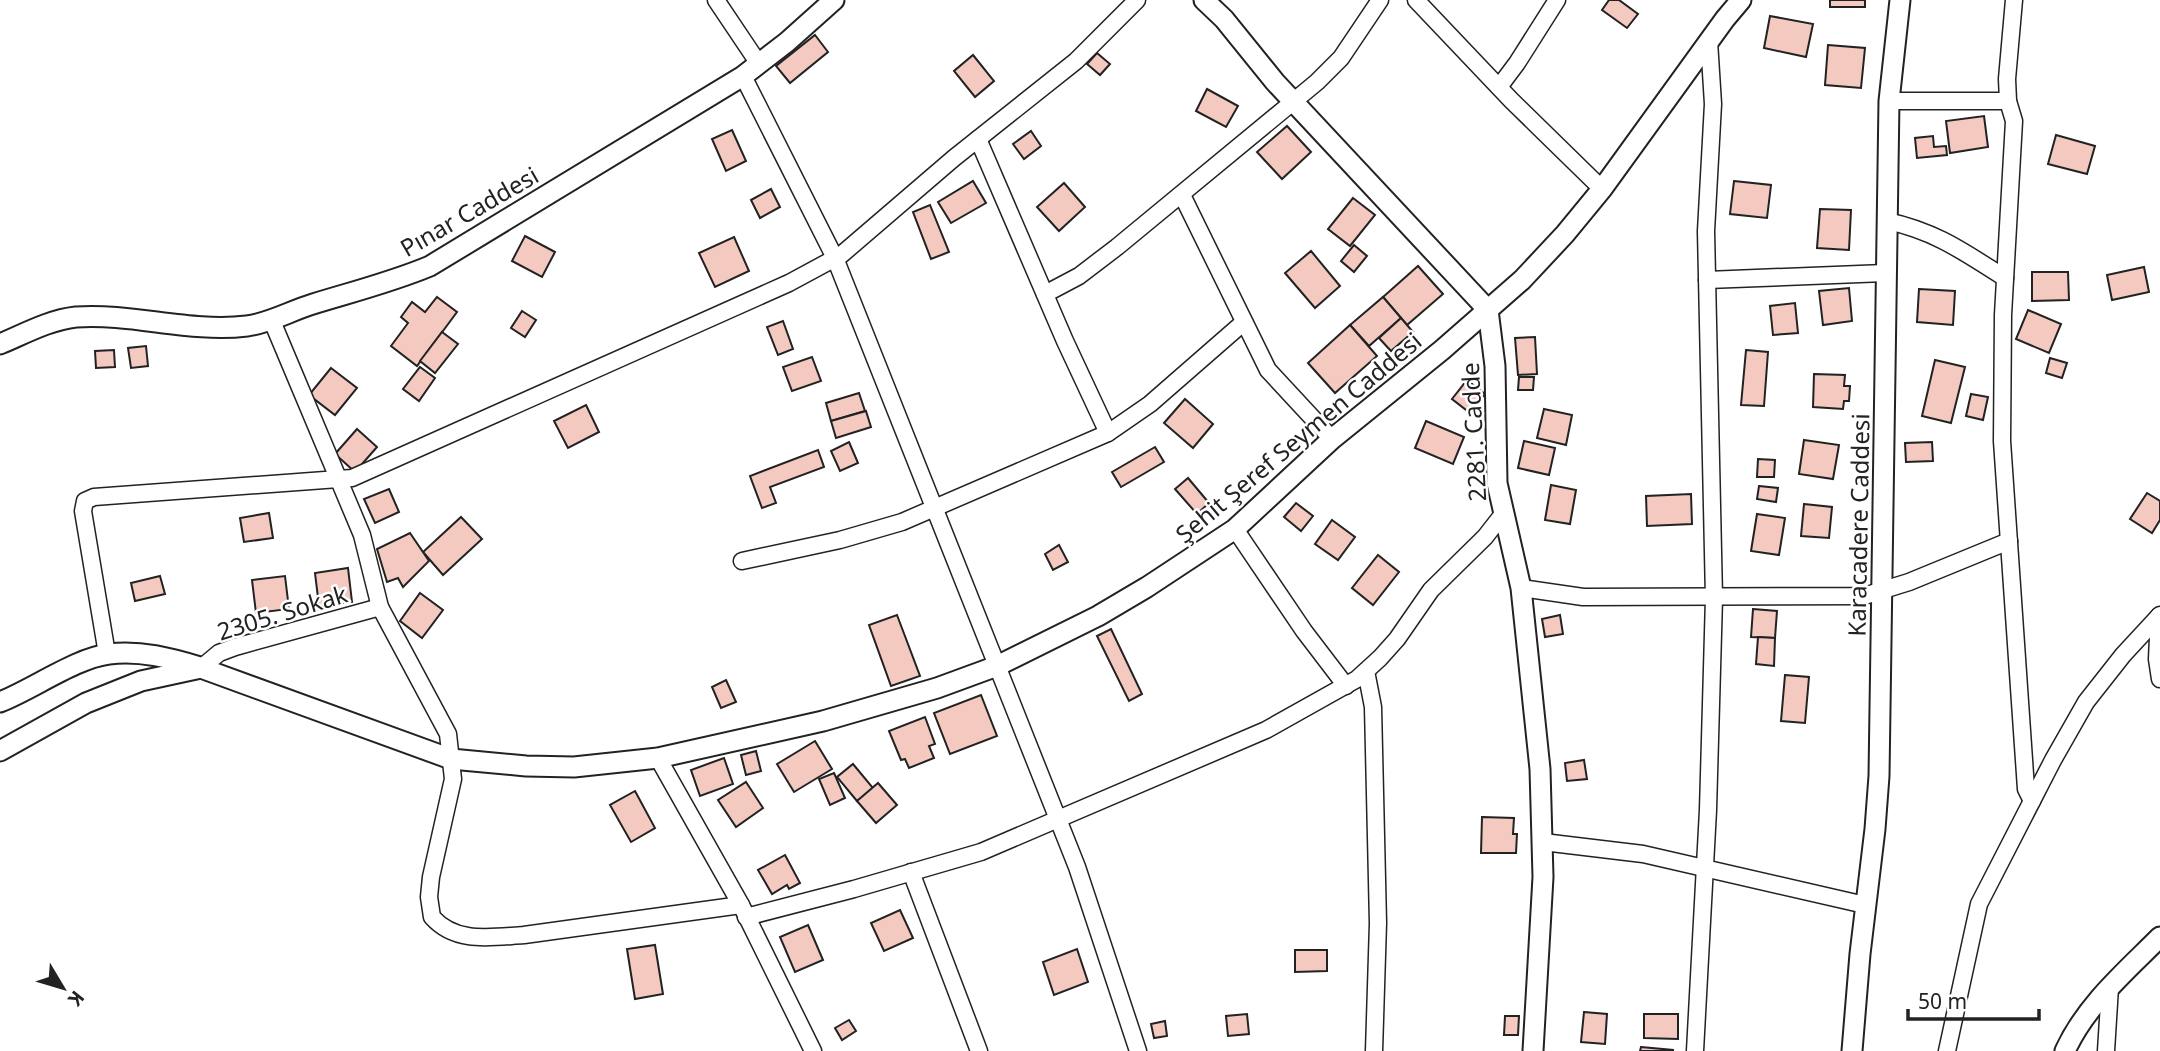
<svg xmlns="http://www.w3.org/2000/svg" width="2160" height="1051" viewBox="0 0 2160 1051" font-family="'Noto Sans',sans-serif">
<style>
.building{fill:#f3c9c0;stroke:#222;stroke-width:2}
.lines{fill:none;stroke-linecap:round;stroke-linejoin:round}
.minor-casing{stroke:#222;stroke-width:19}
.tertiary-casing{stroke:#222;stroke-width:23}
.minor{stroke:#fff;stroke-width:16}
.tertiary{stroke:#fff;stroke-width:19}
.labels{text-anchor:middle;dominant-baseline:central;stroke-width:5;stroke-linejoin:round;paint-order:stroke}
.street-label{font-size:24px;fill:#222;stroke:#fff}
</style>
<rect width="100%" height="100%" fill="#fff"/>
<!-- building -->
<g class="building">
<polygon points="1609,0 1619,0 1638,14 1627,28 1602,10"/>
<rect x="1830" y="0" width="35" height="7"/>
<polygon points="1770,16 1813,24 1806,57 1764,48"/>
<polygon points="815,35 828,52 790,83 776,66"/>
<polygon points="1828,45 1865,48 1861,88 1825,85"/>
<polygon points="1097,53 1110,64 1100,75 1087,64"/>
<polygon points="973,55 994,81 975,97 954,71"/>
<polygon points="1207,89 1238,106 1226,127 1196,111"/>
<polygon points="1984,116 1988,147 1950,153 1946,121"/>
<polygon points="1287,126 1311,152 1282,179 1257,152"/>
<polygon points="732,130 746,161 726,171 712,139"/>
<polygon points="1031,131 1041,146 1024,159 1013,144"/>
<polygon points="2056,135 2095,146 2087,174 2048,164"/>
<polygon points="1933,136 1934,147 1946,146 1947,155 1917,158 1915,138"/>
<polygon points="973,181 986,203 951,223 938,202"/>
<polygon points="1734,181 1771,185 1767,218 1730,214"/>
<polygon points="1064,183 1085,207 1059,231 1037,207"/>
<polygon points="771,189 780,207 760,218 751,200"/>
<polygon points="1353,198 1375,215 1350,246 1328,229"/>
<polygon points="930,205 949,252 931,259 913,212"/>
<polygon points="1820,209 1851,210 1849,250 1817,248"/>
<polygon points="525,236 555,252 542,277 512,261"/>
<polygon points="734,237 749,271 715,287 699,253"/>
<polygon points="1354,245 1367,256 1354,272 1341,261"/>
<polygon points="1311,251 1340,286 1315,308 1285,273"/>
<polygon points="1418,266 1443,294 1407,325 1383,297"/>
<polygon points="2144,267 2149,292 2112,300 2107,275"/>
<polygon points="2032,272 2068,272 2069,300 2032,301"/>
<polygon points="1849,288 1852,321 1823,325 1819,291"/>
<polygon points="1919,289 1955,291 1953,325 1917,322"/>
<polygon points="437,297 457,312 417,366 391,346 408,323 401,317 412,302 425,312"/>
<polygon points="1383,297 1401,318 1369,346 1350,325"/>
<polygon points="1795,303 1798,333 1773,335 1770,306"/>
<polygon points="2028,310 2061,324 2049,353 2016,339"/>
<polygon points="522,311 536,320 525,337 511,328"/>
<polygon points="1401,318 1413,332 1391,351 1379,338"/>
<polygon points="783,321 793,349 778,355 767,327"/>
<polygon points="1350,325 1377,356 1335,393 1308,363"/>
<polygon points="442,332 458,344 435,373 420,361"/>
<polygon points="1535,337 1537,374 1518,375 1515,338"/>
<polygon points="146,346 148,366 131,368 128,348"/>
<polygon points="114,350 115,367 96,368 95,351"/>
<polygon points="1746,350 1768,352 1764,406 1741,405"/>
<polygon points="812,357 821,381 792,391 783,367"/>
<polygon points="2050,358 2067,363 2062,378 2046,373"/>
<polygon points="1935,360 1965,367 1951,423 1922,416"/>
<polygon points="420,367 435,378 419,401 403,389"/>
<polygon points="331,368 357,388 335,415 309,395"/>
<polygon points="1814,374 1845,375 1844,386 1850,386 1849,401 1844,401 1843,409 1813,407"/>
<polygon points="1519,377 1534,377 1533,390 1518,390"/>
<polygon points="1467,380 1485,394 1470,413 1452,399"/>
<polygon points="859,393 865,411 831,421 826,403"/>
<polygon points="1971,394 1988,397 1983,420 1966,416"/>
<polygon points="1185,399 1213,424 1193,448 1164,423"/>
<polygon points="586,405 599,432 568,448 554,421"/>
<polygon points="1544,409 1572,415 1566,445 1537,438"/>
<polygon points="866,411 871,427 836,438 831,421"/>
<polygon points="1426,421 1464,437 1453,464 1415,448"/>
<polygon points="357,429 377,447 355,472 335,454"/>
<polygon points="1804,440 1839,445 1833,479 1799,474"/>
<polygon points="1524,441 1555,448 1549,475 1518,468"/>
<polygon points="849,442 858,463 840,471 831,451"/>
<polygon points="1932,442 1933,461 1906,462 1905,443"/>
<polygon points="1155,447 1164,462 1121,487 1112,472"/>
<polygon points="818,450 824,467 770,487 776,503 762,508 750,476"/>
<polygon points="1758,459 1775,460 1774,477 1757,477"/>
<polygon points="1188,478 1209,503 1197,514 1175,489"/>
<polygon points="1551,485 1576,490 1570,524 1545,520"/>
<polygon points="1759,486 1778,488 1776,502 1757,499"/>
<polygon points="389,489 399,512 375,523 364,499"/>
<polygon points="2147,493 2160,501 2160,520 2152,533 2130,519"/>
<polygon points="1691,494 1692,524 1647,526 1646,496"/>
<polygon points="1296,503 1313,516 1301,531 1284,517"/>
<polygon points="1804,504 1832,507 1829,538 1801,536"/>
<polygon points="269,513 273,538 244,542 240,518"/>
<polygon points="1757,514 1785,518 1779,555 1751,551"/>
<polygon points="461,517 482,539 443,575 423,552"/>
<polygon points="1332,520 1355,537 1338,560 1315,544"/>
<polygon points="410,533 429,561 403,587 398,578 387,582 377,549"/>
<polygon points="1059,545 1068,562 1053,570 1045,554"/>
<polygon points="1378,555 1399,572 1373,605 1352,588"/>
<polygon points="348,568 352,602 319,606 315,573"/>
<polygon points="160,576 165,594 135,601 131,583"/>
<polygon points="285,576 289,609 256,613 252,580"/>
<polygon points="420,593 443,610 422,638 400,621"/>
<polygon points="1753,609 1777,611 1775,638 1751,637"/>
<polygon points="897,615 920,676 891,686 869,625"/>
<polygon points="1560,615 1563,634 1545,637 1542,619"/>
<polygon points="1111,629 1142,694 1129,701 1097,636"/>
<polygon points="1758,637 1775,638 1774,666 1756,664"/>
<polygon points="1785,675 1809,677 1805,723 1781,721"/>
<polygon points="726,680 736,702 721,708 712,687"/>
<polygon points="981,695 997,736 950,754 934,713"/>
<polygon points="925,717 935,744 929,746 934,758 909,768 905,759 901,760 889,731"/>
<polygon points="815,741 832,769 794,792 777,764"/>
<polygon points="756,751 761,771 746,775 741,755"/>
<polygon points="724,758 733,784 700,796 691,770"/>
<polygon points="1584,760 1587,779 1567,781 1565,763"/>
<polygon points="853,764 873,788 857,801 837,777"/>
<polygon points="834,773 845,798 830,805 819,779"/>
<polygon points="746,782 763,808 736,827 718,800"/>
<polygon points="878,783 897,805 876,823 857,801"/>
<polygon points="635,791 655,828 631,842 610,805"/>
<polygon points="1482,817 1514,818 1513,834 1517,834 1516,853 1481,853"/>
<polygon points="785,855 800,883 789,889 787,885 772,894 758,870"/>
<polygon points="900,910 913,938 884,951 871,923"/>
<polygon points="808,925 823,960 795,972 780,937"/>
<polygon points="655,945 663,994 635,999 627,949"/>
<polygon points="1077,949 1088,982 1054,995 1043,962"/>
<polygon points="1295,950 1327,950 1327,971 1295,972"/>
<polygon points="1584,1012 1607,1014 1605,1044 1581,1042"/>
<polygon points="1247,1014 1249,1034 1228,1036 1226,1016"/>
<polygon points="1644,1014 1678,1014 1678,1039 1644,1038"/>
<polygon points="1505,1016 1519,1016 1518,1035 1504,1035"/>
<polygon points="849,1020 856,1031 842,1040 835,1028"/>
<polygon points="1165,1021 1167,1036 1154,1038 1151,1024"/>
<polygon points="1641,1047 1673,1050 1673,1051 1640,1051"/>
</g>
<g class="lines">
<!-- minor casing -->
<g class="minor-casing">
<g id="minor">
<polyline points="716,0 759,64"/>
<polyline points="1416,0 1511,100 1602,189"/>
<polyline points="2014,0 2007,79 2008,101 2014,121 2003,315 2002,441 2026,789 2032,801"/>
<polyline points="743,76 835,258 1077,867 1138,1051"/>
<polyline points="1499,87 1517,63 1557,0"/>
<polyline points="1889,101 2008,101"/>
<polyline points="978,139 1065,341 1108,433"/>
<polyline points="1182,195 1268,370 1332,439"/>
<path d="M1887 221C1935 231 1964 252 2005 278"/>
<polyline points="1707,280 1885,273"/>
<polyline points="1045,294 1079,276 1117,247 1317,82 1341,58 1380,0"/>
<path d="M272 321 362 535 380 607 448 734 453 779 431 877 429 897 432 917C456 944 491 937 524 935L741 905"/>
<polyline points="1235,529 1304,631 1346,686"/>
<polyline points="742,561 840,540 902,522 1108,433 1150,404 1244,322"/>
<polyline points="1521,588 1583,597 1864,596 1909,582 2009,541"/>
<polyline points="2159,616 2157,659 2160,679"/>
<polyline points="107,654 83,511 85,501 94,497 352,478 789,283 841,255 954,158 1076,61 1137,0"/>
<polyline points="201,668 219,653 235,647 380,607"/>
<polyline points="1366,671 1373,707 1378,923 1374,1051"/>
<polyline points="658,758 741,905 813,1051"/>
<polyline points="1543,842 1643,854 1865,905"/>
<polyline points="911,872 979,1051"/>
<polyline points="746,917 854,889 981,852 1266,730 1357,679 1380,658 1397,639 1431,590 1485,537 1503,514"/>
<polyline points="1695,1051 1708,810 1714,598 1706,231 1713,104 1709,41"/>
<polyline points="1947,1051 1979,904 2053,760 2086,702 2123,655 2160,615"/>
<polyline points="2106,1051 2110,987"/>
</g>
</g>
<!-- tertiary casing -->
<g class="tertiary-casing">
<g id="tertiary">
<polyline points="1204,0 1224,19 1275,82 1488,310 1495,366 1497,483 1521,588 1540,769 1543,877 1533,1051"/>
<path d="M0 344C24 334 49 320 76 317 133 313 190 333 247 326 270 323 290 311 313 304 352 292 392 282 430 266L743 76 787 42 834 0"/>
<path d="M0 702C33 689 76 658 109 654 140 650 170 658 200 667"/>
<polyline points="0,751 86,703 141,681 201,668 451,759 526,766 574,767 658,758 823,721 937,688 997,666 1098,616 1147,587 1235,529 1332,439 1442,350 1522,280 1565,234 1602,189 1725,19 1741,0"/>
<polyline points="1852,1051 1860,954 1875,829 1879,776 1889,101 1900,0"/>
<path d="M2065 1051C2086 1005 2125 972 2160 937"/>
</g>
</g>
<!-- minor -->
<use href="#minor" class="minor"/>
<!-- tertiary -->
<use href="#tertiary" class="tertiary"/>
</g>
<g class="labels">
<!-- street labels -->
<g class="street-label">
<text transform="translate(469 211) rotate(-30)">Pınar Caddesi</text>
<text transform="translate(1473 432) rotate(-93)">2281. Cadde</text>
<text transform="translate(1298 437) rotate(-40)">Şehit Şeref Seymen Caddesi</text>
<text transform="translate(1858 525) rotate(-89)">Karacadere Caddesi</text>
<text transform="translate(282 612) rotate(-17)">2305. Sokak</text>
</g>
</g>
<!-- north arrow -->
<g transform="translate(63 988) rotate(128)" stroke="#ffffff" stroke-width="5" paint-order="stroke">
<path d="M0-5L12 26L0 18L-12 26Z" fill="#222222"/>
<text y="-10" font-size="19" font-weight="bold" text-anchor="middle" fill="#222222">K</text>
</g>
<!-- scale -->
<path d="M1908 1009v10h131v-10" fill="none" stroke="#222222" stroke-width="3.5"/>
<text x="1918" y="1009" font-size="21" fill="#222222" stroke="#ffffff" stroke-width="5" paint-order="stroke">50 m</text>
</svg>
